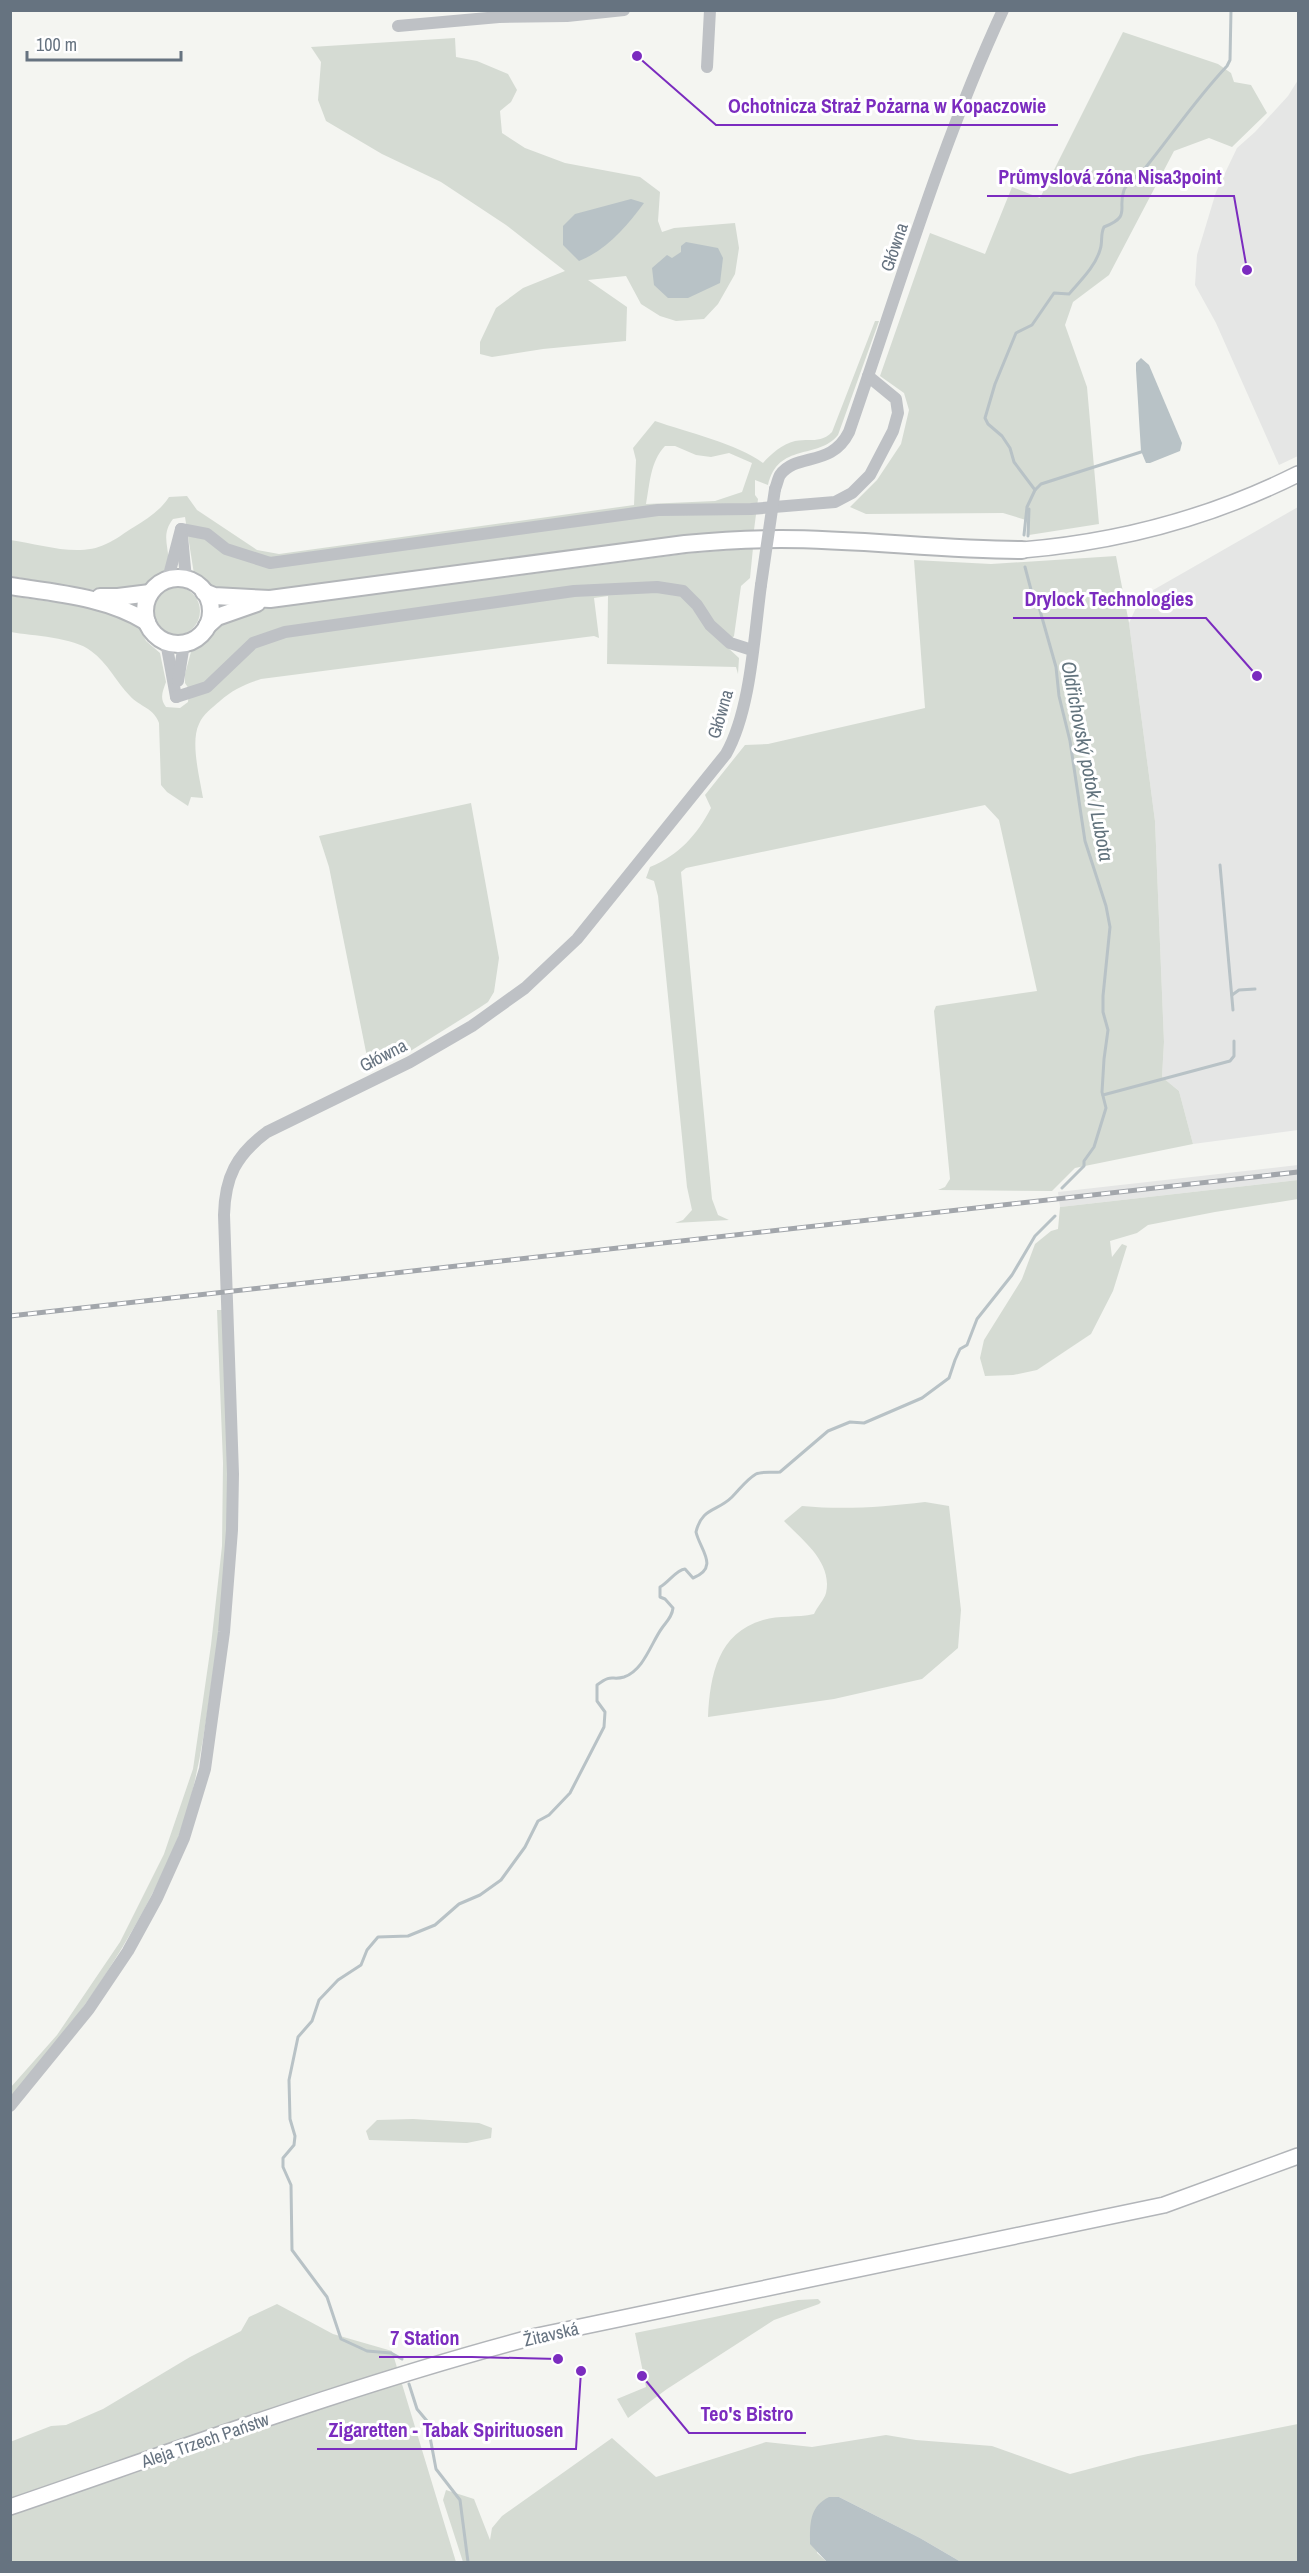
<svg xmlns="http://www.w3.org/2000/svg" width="1309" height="2573" viewBox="0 0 1309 2573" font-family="'Archivo Narrow',sans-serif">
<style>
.built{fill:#e5e6e5}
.green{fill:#d5dbd3;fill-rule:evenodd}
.water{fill:#b8c2c6}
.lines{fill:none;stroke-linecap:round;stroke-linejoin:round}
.stream{stroke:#b8c2c6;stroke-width:3}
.major-casing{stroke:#b2b5b9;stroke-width:18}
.highway-casing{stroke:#b3b6b9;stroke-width:20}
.minor{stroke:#bec1c5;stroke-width:12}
.major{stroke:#fff;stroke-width:15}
.highway{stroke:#fff;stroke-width:16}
.rail-casing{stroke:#a2a6ab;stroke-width:5}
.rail{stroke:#fff;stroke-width:3;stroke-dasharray:9;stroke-linecap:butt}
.minor-bridge{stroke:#bec1c5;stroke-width:12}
.labels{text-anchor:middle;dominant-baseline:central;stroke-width:6;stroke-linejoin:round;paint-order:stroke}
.street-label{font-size:18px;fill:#667380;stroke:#fff}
.water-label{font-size:20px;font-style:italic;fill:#62737d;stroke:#fff}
.leader{fill:none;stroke:#7b2cbf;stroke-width:2}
.callout-dot{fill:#7b2cbf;stroke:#fff;stroke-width:2}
.callout-label{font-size:20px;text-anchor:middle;font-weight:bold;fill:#7b2cbf;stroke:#fff;stroke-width:6;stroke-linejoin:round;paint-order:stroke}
</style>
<rect width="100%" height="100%" fill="#f4f5f1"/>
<!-- built -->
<g class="built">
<polygon points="1298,80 1298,456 1279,465 1216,323 1195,285 1197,255 1216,192 1237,148 1255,132 1288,96"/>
<polygon points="1298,507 1298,1130 1193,1144 1179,1091 1162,1077 1164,1042 1155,821 1129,623 1141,597"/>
<polygon points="1298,1165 1298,1180 1060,1207 1058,1192"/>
</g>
<!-- green -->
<g class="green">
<polygon points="1123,32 1218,64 1231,73 1234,82 1251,85 1267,113 1232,147 1209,138 1174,151 1109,275 1073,302 1065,325 1087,387 1099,524 1029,535 1029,521 1003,513 866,514 850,507 877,480 901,444 909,410 904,393 880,376 930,233 985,254 1012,187 1040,198"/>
<polygon points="455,38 456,57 477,61 508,74 517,90 511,102 500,111 502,133 525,148 565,163 640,177 660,192 658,221 662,232 674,228 735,223 739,248 735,274 718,304 704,319 676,321 660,316 641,304 626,276 588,280 627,307 626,341 543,349 492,357 480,354 480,342 496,308 523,288 565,271 506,225 441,182 382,154 326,121 318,100 321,62 311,47"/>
<path d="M875 321H879L838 435C818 460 778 442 768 485L755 480V495L758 499 754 530 692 535 575 549 244 594 215 591 194 574 185 517 173 519C157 539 176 555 164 571 163 572 141 589 139 590 117 597 36 580 11 576L10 540C41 544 78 558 106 544 116 540 125 532 134 527 147 519 161 510 169 497L187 496 197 510 257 550 279 554 634 505 636 460 633 448 655 421C686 432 738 444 763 463 771 454 782 444 795 441 810 438 820 444 832 432ZM665 446H675L696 455 711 457 729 453 752 463 742 492 715 501 646 504C650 484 650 462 665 446Z"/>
<path d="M753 548 750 578 741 586 734 636 726 646 739 658 738 674 736 667 607 664 608 596 594 598 599 638 594 636 261 679C245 684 232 690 220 701 212 708 203 714 199 724 190 742 200 779 203 798L191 797 188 806 167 792 161 785 159 723C154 708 140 707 130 696 116 682 108 663 91 651 74 637 32 636 11 632L10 596 109 610 138 623 146 641 160 653 166 682C163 691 159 698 166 707L180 708 188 702 189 689 185 683V674L192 648 205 639 216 622 246 611 684 554Z"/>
<path d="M1116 556 1129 623 1155 821 1164 1042 1162 1077 1179 1091 1193 1144 1075 1168 1052 1191 938 1190 945 1187 950 1179 934 1011 936 1006 1037 991 999 820 985 805 686 868 681 872 712 1199 718 1215 729 1220 675 1223 683 1220 692 1210 687 1187 658 896 654 881 646 878 650 867C679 855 697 835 711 808L705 795 745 745 768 744 925 708 914 560 991 564Z"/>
<circle cx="176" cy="611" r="24"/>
<polygon points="471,803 499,958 494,992 488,1002 479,1008 412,1050 368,1071 367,1057 329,867 319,836"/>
<polygon points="1298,1180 1298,1199 1215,1212 1148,1225 1137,1233 1110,1241 1112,1257 1122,1244 1127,1246 1113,1291 1091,1334 1037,1370 1013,1375 985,1376 980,1358 984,1340 1022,1279 1035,1244 1051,1231 1058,1229 1060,1207"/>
<path d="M217 1310H224C227 1388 231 1466 227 1545 225 1594 217 1644 210 1693 202 1750 193 1807 169 1859 129 1948 73 2026 11 2101V2087L57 2035 120 1942 164 1854 193 1769 211 1645 222 1546 223 1463Z"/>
<path d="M925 1502 949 1506 961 1610 958 1648 922 1679 834 1699 708 1717C710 1675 718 1633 763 1620 779 1615 797 1618 814 1614 817 1607 824 1600 826 1593 833 1562 802 1540 784 1521L802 1506C844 1510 883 1507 925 1502Z"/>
<polygon points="413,2119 479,2123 492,2128 491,2138 467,2143 369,2140 366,2131 377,2120"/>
<polygon points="818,2299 821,2302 819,2304 774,2320 667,2389 628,2418 617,2399 646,2387 635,2333 798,2300"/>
<polygon points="277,2304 333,2334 392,2351 456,2562 11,2562 10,2442 51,2426 66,2425 103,2409 190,2357 241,2331 249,2317"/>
<polygon points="1298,2424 1298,2562 961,2562 920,2538 839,2497 829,2497 817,2553 827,2562 463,2562 443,2500 446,2490 474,2499 490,2540 492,2528 502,2516 612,2438 656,2477 766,2442 812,2447 886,2435 916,2440 992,2446 1070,2474 1138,2456"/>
</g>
<!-- water -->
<g class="water">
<path d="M631 199 644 203C627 226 607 250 579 261L563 245V226L575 214Z"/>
<polygon points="686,242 718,248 723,258 720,283 688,298 668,298 654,285 652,268 667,255 672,258 681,252 681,246"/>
<polygon points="1141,358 1149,365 1182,443 1180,451 1150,463 1146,463 1141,451 1136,370 1136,363"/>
<path d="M829 2497H839L920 2538 961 2562H827L810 2544C810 2524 809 2507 829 2497Z"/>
</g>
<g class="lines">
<!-- stream -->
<g class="stream">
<polyline points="1035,490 1041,484 1141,452"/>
<path d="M1024 535 1027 507 1035 490 1014 462 1010 448 1002 436 988 424 985 418 995 384 1016 333 1032 325 1054 293 1069 294C1080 281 1095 267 1100 250 1103 242 1100 235 1104 227 1132 216 1117 209 1124 190 1127 182 1140 174 1146 167 1174 132 1196 99 1227 66L1230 60 1231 10"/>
<polyline points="1028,536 1029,509"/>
<polyline points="1025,567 1034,601 1039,607 1056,667 1059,696 1070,741 1085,841 1106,906 1110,927 1103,996 1103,1012 1108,1030 1104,1059 1102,1092 1106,1108 1094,1147 1084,1161 1084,1166 1062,1188"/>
<polyline points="1220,865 1233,1010"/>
<polyline points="1232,995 1239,990 1255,989"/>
<polyline points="1103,1095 1230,1061 1234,1056 1234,1041"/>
<path d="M402 2359 391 2353 367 2351 341 2339 327 2297 292 2250 291 2185 283 2167V2158L294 2145 295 2136 290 2119 289 2080 298 2037 312 2021 319 2000 338 1980 361 1965 367 1950 378 1937 408 1936 435 1925 459 1904 480 1895 501 1880 525 1847 538 1821 549 1815 570 1793 604 1727 605 1712 597 1701V1685C613 1673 611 1681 624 1677 644 1670 651 1643 662 1628 667 1621 672 1617 673 1608L665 1599 660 1597V1587C669 1582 676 1570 685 1569L693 1578C720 1567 700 1550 696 1532 702 1507 717 1512 732 1497 740 1489 746 1480 756 1474 762 1471 773 1473 780 1472L828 1431 850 1422 864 1423 922 1398 949 1378 955 1360 960 1349 967 1345 977 1319 1012 1275 1035 1236 1055 1216"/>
<polyline points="409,2384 417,2409 427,2421 436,2469 460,2500 468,2562"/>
</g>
<!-- major casing -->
<g class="major-casing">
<g id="major">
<path d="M1022 550C1119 542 1212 517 1298 474"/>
<path d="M10 2507C185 2447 358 2383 537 2336L1164 2205 1298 2156"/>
</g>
</g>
<!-- highway casing -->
<g class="highway-casing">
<g id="highway">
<circle cx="178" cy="611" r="33"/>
<path d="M10 586C56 593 107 597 147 622"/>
<path d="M204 592 214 596 270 599 685 544C717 541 749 539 781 539 862 539 942 550 1022 550"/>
<polyline points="100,597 118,597 150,593"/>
<polyline points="207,626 217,617 257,603"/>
</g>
</g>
<!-- minor -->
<g class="minor">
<polyline points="398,26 499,17 567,16 624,10"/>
<polyline points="707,67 710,10"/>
<path d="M775 489C777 485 778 478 780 475 797 452 831 468 849 432 898 291 940 146 1003 10"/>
<polyline points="181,529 207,534 226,549 270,563 658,510 751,509 835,502 852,493 870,475 893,431 898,413 896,399 868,376"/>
<polyline points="182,536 186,579"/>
<polyline points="168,579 181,529"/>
<polyline points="166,642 176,697"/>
<polyline points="178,681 184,644"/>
<polyline points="176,697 207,687 253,643 285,632 574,591 657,587 683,591 697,605 710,625 730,643 752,650"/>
<path d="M10 2106 89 2009 128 1951 157 1898 184 1838 205 1769 224 1632 232 1530 233 1474 224 1215C225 1177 236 1155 267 1132L410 1062 472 1026 525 988 577 939 726 754C751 710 754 636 761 585"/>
</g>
<!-- major -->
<use href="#major" class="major"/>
<!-- highway -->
<use href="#highway" class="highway"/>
<!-- rail casing -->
<g class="rail-casing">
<polyline id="rail" points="10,1316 1298,1172"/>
</g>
<!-- rail -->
<use href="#rail" class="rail"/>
<!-- minor-bridge -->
<polyline class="minor-bridge" points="761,585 775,489"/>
</g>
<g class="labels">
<!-- street labels -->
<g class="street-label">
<text transform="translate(894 247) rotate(-71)">Główna</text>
<text transform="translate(720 714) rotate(-74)">Główna</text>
<text transform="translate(383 1055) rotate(-27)">Główna</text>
<text transform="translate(551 2334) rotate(-13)">Žitavská</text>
<text transform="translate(205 2440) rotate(-19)">Aleja Trzech Państw</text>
</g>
<!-- water labels -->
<g class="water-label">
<text transform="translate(1088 761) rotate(79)">Oldřichovský potok / Lubota</text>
</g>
</g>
<!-- callouts -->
<path class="leader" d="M637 56L716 125H1058M1247 270L1234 196H987M1257 676L1206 618H1013M558 2359L472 2357H379M642 2376L689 2433H806M581 2371L576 2449H317"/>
<g class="callout-dot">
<circle cx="637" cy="56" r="6"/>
<circle cx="1247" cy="270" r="6"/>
<circle cx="1257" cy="676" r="6"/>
<circle cx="558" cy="2359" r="6"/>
<circle cx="642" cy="2376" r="6"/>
<circle cx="581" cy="2371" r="6"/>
</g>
<g class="callout-label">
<text x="887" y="113">Ochotnicza Straż Pożarna w Kopaczowie</text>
<text x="1110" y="184">Průmyslová zóna Nisa3point</text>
<text x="1109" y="606">Drylock Technologies</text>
<text x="425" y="2345">7 Station</text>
<text x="747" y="2421">Teo's Bistro</text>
<text x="446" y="2437">Zigaretten - Tabak Spirituosen</text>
</g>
<!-- border -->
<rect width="1309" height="2573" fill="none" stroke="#667380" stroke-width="24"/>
<!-- scale -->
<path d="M27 51v9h154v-9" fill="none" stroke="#667380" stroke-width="3"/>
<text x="36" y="51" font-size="18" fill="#667380" stroke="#ffffff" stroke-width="4.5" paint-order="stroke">100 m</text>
</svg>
